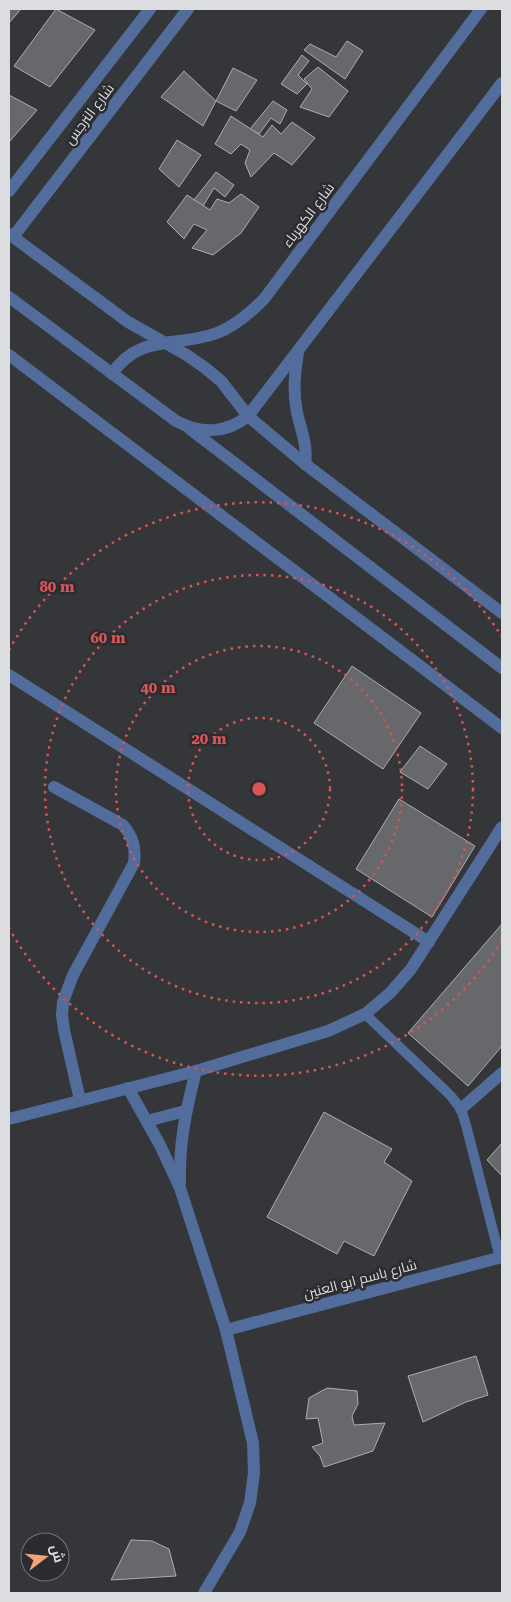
<svg xmlns="http://www.w3.org/2000/svg" width="511" height="1602" viewBox="0 0 511 1602" font-family="'Roboto Serif',Cairo,serif">
<style>
.building{fill:#66686b;stroke:#abadb1}
.lines{fill:none;stroke-linecap:round;stroke-linejoin:round}
.service{stroke:#526d9b;stroke-width:10}
.minor{stroke:#526d9b;stroke-width:12}
.tertiary{stroke:#526d9b;stroke-width:12}
.ring{fill:none;stroke:#d85556;stroke-width:2.5;stroke-dasharray:2.5 5}
.labels{text-anchor:middle;dominant-baseline:central;stroke-width:5;stroke-linejoin:round;paint-order:stroke}
.street-label{font-size:14px;fill:#dcdddf;stroke:#2a2c2f}
.centre{fill:#d85556;stroke:#2a2c2f;stroke-width:2.5}
.ring-label{font-size:15px;text-anchor:middle;font-weight:bold;fill:#d85556;stroke:#2a2c2f;stroke-width:5;stroke-linejoin:round;paint-order:stroke}
</style>
<rect width="100%" height="100%" fill="#343639"/>
<!-- building -->
<g class="building">
<polygon points="9,9 21,9 9,23"/>
<polygon points="56,9 95,30 50,87 14,66"/>
<polygon points="347,41 363,51 345,79 304,50 310,44 336,57"/>
<polygon points="302,55 309,61 298,75 307,84 297,94 281,84"/>
<polygon points="318,67 348,91 329,117 300,107 312,89 304,79"/>
<polygon points="233,68 257,80 236,111 216,101"/>
<polygon points="184,71 216,101 203,126 161,97"/>
<polygon points="9,95 37,110 9,142"/>
<polygon points="273,101 287,110 280,124 271,118 259,134 250,129"/>
<polygon points="231,116 263,137 272,125 281,134 292,122 315,138 292,165 274,153 251,177 245,163 250,150 241,144 231,154 215,144"/>
<polygon points="177,140 201,155 179,187 159,169"/>
<polygon points="216,172 234,185 225,197 214,188 203,206 194,200"/>
<polygon points="241,194 259,207 241,233 213,255 192,248 207,230 194,224 184,239 167,222 187,195 210,210 217,199 229,203"/>
<polygon points="352,666 421,713 383,769 314,723"/>
<polygon points="420,746 447,764 428,789 400,772"/>
<polygon points="399,799 475,846 432,917 356,869"/>
<polygon points="502,924 502,1046 468,1086 408,1033"/>
<polygon points="324,1112 392,1149 384,1162 412,1181 374,1256 344,1241 337,1254 267,1217"/>
<polygon points="502,1143 502,1176 487,1160"/>
<polygon points="476,1356 488,1395 466,1402 423,1422 408,1376"/>
<polygon points="327,1388 357,1391 358,1404 352,1416 354,1425 385,1423 373,1451 324,1467 320,1456 312,1447 323,1443 318,1418 306,1419 309,1398"/>
<polygon points="131,1540 152,1541 169,1549 176,1576 111,1580"/>
</g>
<g class="lines">
<!-- service -->
<polyline class="service" points="365,1014 450,1095 461,1109 466,1125 500,1258"/>
<!-- minor -->
<g class="minor">
<polyline points="9,191 150,9"/>
<polyline points="13,237 188,9"/>
<polyline points="9,355 502,728"/>
<polyline points="9,675 429,942"/>
<path d="M54 787 123 825C133 837 136 847 134 863L73 975 63 1002 62 1015 64 1030 80 1100"/>
<polyline points="128,1088 160,1145 180,1188 226,1330 253,1443 254,1473 250,1503 240,1532 204,1593"/>
<polyline points="461,1109 502,1073"/>
<polyline points="9,1119 196,1071 328,1031 365,1014 390,993 411,969 502,827"/>
<polyline points="147,1121 185,1111"/>
<path d="M180 1183C179 1142 186 1110 196 1071"/>
<polyline points="226,1330 502,1257"/>
</g>
<!-- tertiary -->
<g class="tertiary">
<polyline points="9,234 128,322 185,354 204,367 221,381 248,416 305,464 502,613"/>
<path d="M9 297 176 421C200 434 226 434 248 416L502 83"/>
<path d="M298 353C294 373 293 392 297 413 301 429 308 447 305 464"/>
<path d="M112 374C139 333 177 348 217 333 235 326 250 313 264 299L481 9"/>
<polyline points="190,429 502,668"/>
</g>
</g>
<!-- distance rings -->
<g class="ring">
<circle cx="259" cy="789" r="71"/>
<circle cx="259" cy="789" r="143"/>
<circle cx="259" cy="789" r="214"/>
<path d="M502 941A286 286 0 0 1 9 928M9 650A286 286 0 0 1 502 637"/>
</g>
<g class="labels">
<!-- street labels -->
<g class="street-label">
<text transform="translate(89 114) rotate(-53)">شارع النرجس</text>
<text transform="translate(308 215) rotate(-53)">شارع الكهرباء</text>
<text transform="translate(360 1279) rotate(-15)">شارع باسم ابو العنين</text>
</g>
</g>
<circle cx="259" cy="789" r="8" class="centre"/>
<g class="ring-label">
<text x="57" y="592">80 m</text>
<text x="108" y="643">60 m</text>
<text x="158" y="693">40 m</text>
<text x="209" y="744">20 m</text>
</g>
<!-- border -->
<rect width="511" height="1602" fill="none" stroke="#dcdddf" stroke-width="20"/>
<!-- north arrow -->
<g transform="translate(45 1557) rotate(74)"><circle r="24" fill="#2a2c2f" stroke="#717375"/>
<path d="M0-4L9 19L0 12L-9 19Z" fill="#efa376"/>
<text y="-8" font-size="14" font-weight="bold" text-anchor="middle" fill="#dcdddf">ش</text>
</g>
</svg>
